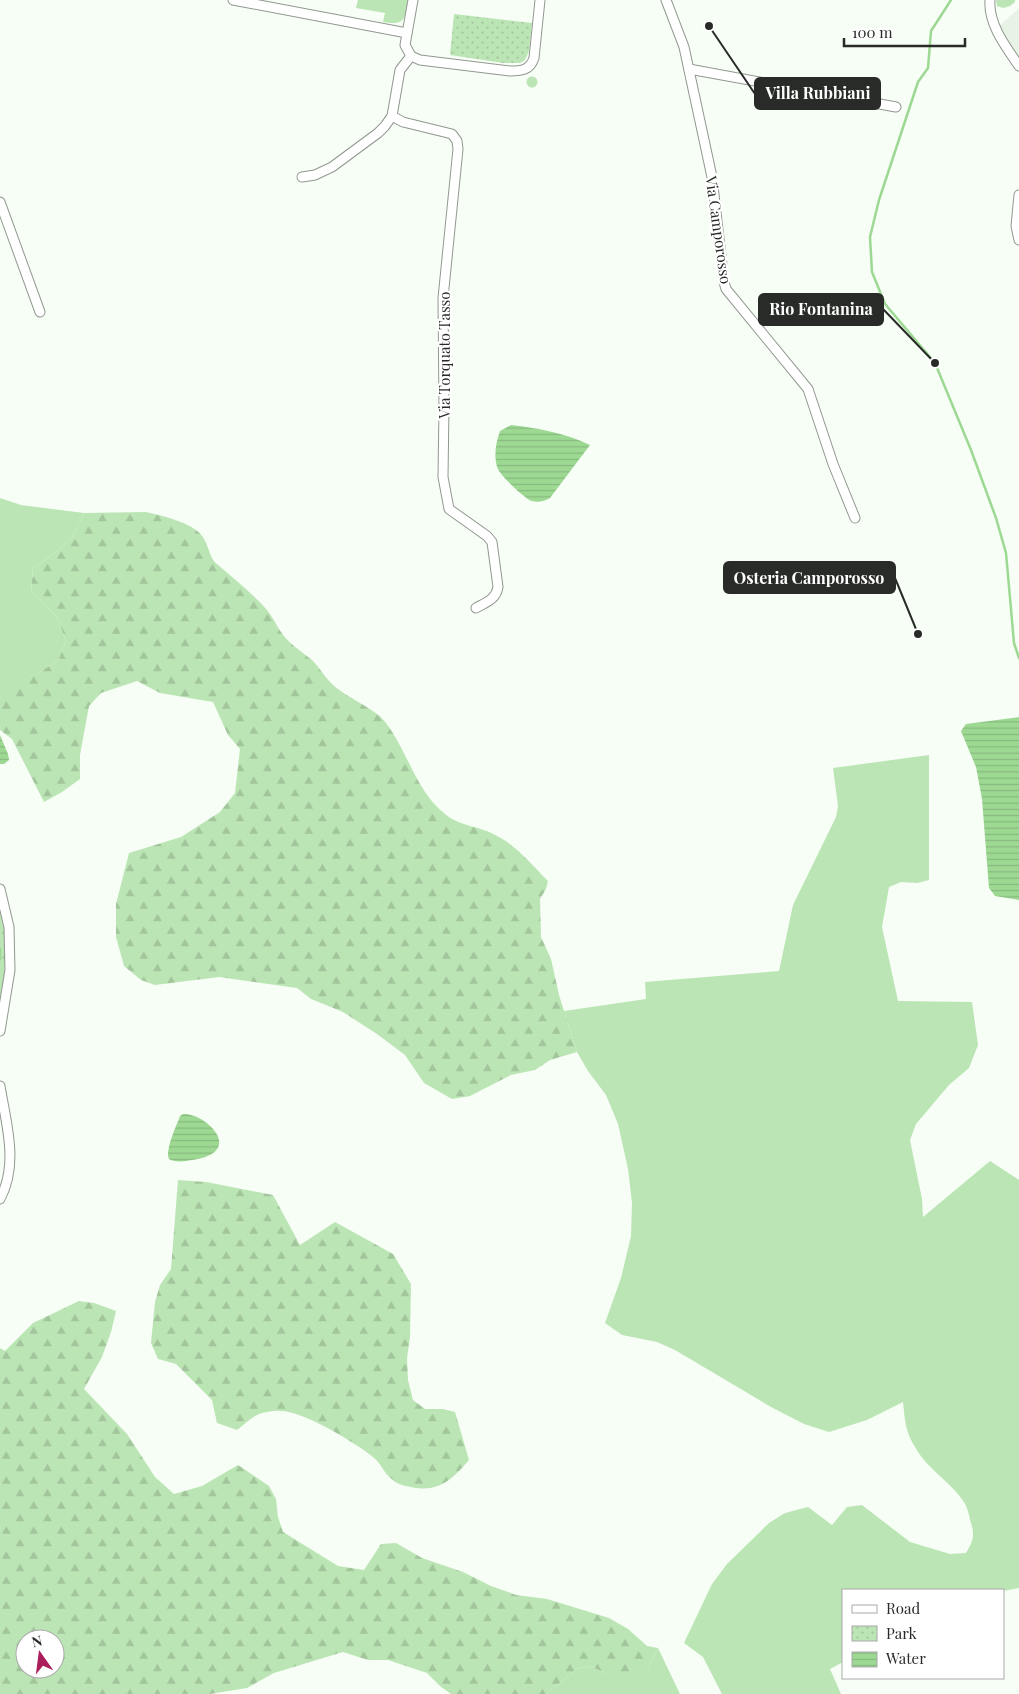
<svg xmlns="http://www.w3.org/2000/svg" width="1019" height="1694" viewBox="0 0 1019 1694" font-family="'Playfair Display',serif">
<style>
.built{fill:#e7f3e5}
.green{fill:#bce5b5}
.forest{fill:url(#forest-firs);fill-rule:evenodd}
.park{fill:url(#park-dots)}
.water{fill:url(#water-rules)}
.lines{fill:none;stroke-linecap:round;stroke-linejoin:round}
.stream{stroke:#9dd993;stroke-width:2.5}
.minor-casing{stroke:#919890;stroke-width:11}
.minor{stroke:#fff;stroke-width:9}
.labels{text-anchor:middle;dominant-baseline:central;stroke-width:4.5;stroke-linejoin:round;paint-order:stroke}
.street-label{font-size:15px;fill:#282b27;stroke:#fff}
.leader{fill:none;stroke:#282b27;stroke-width:2}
.callout-dot{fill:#282b27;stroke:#fff;stroke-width:2}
.callout{fill:#282b27;stroke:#282b27;stroke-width:2}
.callout-label{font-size:16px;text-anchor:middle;font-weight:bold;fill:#fff}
</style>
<defs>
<pattern id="forest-firs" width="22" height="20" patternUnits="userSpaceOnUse" patternTransform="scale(1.25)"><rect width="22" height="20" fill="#bce5b5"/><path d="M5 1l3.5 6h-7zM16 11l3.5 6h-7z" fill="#a2c59c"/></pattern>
<pattern id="park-dots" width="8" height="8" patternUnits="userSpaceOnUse" patternTransform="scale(1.25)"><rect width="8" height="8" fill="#bce5b5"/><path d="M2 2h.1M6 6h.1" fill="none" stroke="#a2c59c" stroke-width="1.8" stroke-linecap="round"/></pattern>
<pattern id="water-rules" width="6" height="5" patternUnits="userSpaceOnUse" patternTransform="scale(1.25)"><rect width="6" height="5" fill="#9dd993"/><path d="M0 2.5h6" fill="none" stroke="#87ba7f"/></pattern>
</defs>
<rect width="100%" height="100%" fill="#f6fef5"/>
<!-- built -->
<polygon class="built" points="1019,8 1019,58 999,26"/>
<!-- green -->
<g class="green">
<path d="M358 0H408C405 19 405 26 383 22L385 13 356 8Z"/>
<polygon points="996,0 1015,0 1015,2 1010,6 1003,8 997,6"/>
<circle cx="532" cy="82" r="5.5"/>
<polygon points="0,498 21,505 84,513 72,538 51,556 33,568 31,590 57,617 66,641 58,661 8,691 0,698"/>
<path d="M929 755V880L917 883 901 882 889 887 882 927 898 1001 972 1002 978 1045 969 1068 949 1085 916 1124 910 1140 922 1199 923 1217 990 1161 1019 1180V1588L1003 1591 843 1590V1662L830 1669 841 1694H722L703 1657 684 1643 712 1584 727 1564 769 1523 785 1513 808 1507 832 1525 847 1507 862 1505 910 1542 950 1554 966 1553C974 1540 975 1534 970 1520 969 1514 967 1507 964 1502 950 1481 927 1469 915 1447 905 1431 905 1420 903 1402L867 1420 829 1432 804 1424 771 1407 675 1350 657 1342 622 1335 605 1323 621 1278 631 1236 632 1203 628 1169 618 1124 606 1095 588 1071 577 1052 564 1011 646 999 645 982 779 971 793 905 836 817 838 806 833 768Z"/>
<polygon points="658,1648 680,1694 546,1694 577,1669 589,1666 606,1673 648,1669"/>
</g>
<!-- forest -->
<g class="forest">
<path d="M146 512C162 516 182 520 196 530 210 540 207 556 217 564 234 579 252 593 267 610 273 617 276 625 281 632 289 644 301 651 312 660 319 667 324 676 331 683 346 698 375 708 386 723 408 752 416 791 445 814 460 827 481 826 497 836 517 846 532 865 548 881L546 889 540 899 541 937 551 959 559 995 577 1052 550 1060 535 1070 511 1075 470 1096 452 1099 424 1083 405 1055 377 1034 343 1012 311 999 297 988 219 977 155 985 141 980 124 966 116 937V904L129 853 181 837 220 812 235 793 240 749 228 735 213 702 160 693 137 681 101 693 89 706 80 755V779L62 792 44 802 12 739 0 730V698L7 691 58 661 66 641 57 617 31 590 33 568 51 556 72 538 84 513Z"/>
<path d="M0 886C9 921 8 963 0 998Z"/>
<path d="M178 1180 206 1182 273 1195 300 1245 335 1222 393 1254 411 1284 410 1337 407 1358 408 1380 413 1400 425 1409H443L455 1412 469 1460C452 1480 438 1493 411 1487 405 1486 397 1484 393 1480 384 1474 381 1463 373 1457 356 1443 303 1411 281 1411 275 1410 268 1412 262 1413 252 1416 245 1424 237 1430L217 1423 212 1400 176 1364 158 1359 151 1343 155 1302 160 1285 171 1269Z"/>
<path d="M79 1301 94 1303 116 1311 111 1332 102 1357 84 1389 127 1434 155 1477 174 1494 202 1486 238 1465 269 1486 276 1499 278 1517 283 1532 338 1566 364 1570 381 1544 396 1543 422 1558 463 1572 491 1586 516 1595 547 1599 609 1618 628 1629 647 1646 658 1648 648 1669 637 1675 627 1677 606 1673 589 1666 577 1669 546 1694H451L440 1686 427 1673 388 1660H368L343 1652 274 1673 247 1688 210 1694H0V1348L5 1351 33 1323ZM25 1639H55V1669H25Z"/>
</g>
<!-- park -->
<polygon class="park" points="454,14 532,23 529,51 525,60 520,63 503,63 450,55"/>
<!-- water -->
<g class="water">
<path d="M511 425C538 428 565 433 590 445L550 498C545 501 538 503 532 501 525 499 501 476 498 469 493 457 496 442 500 431Z"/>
<polygon points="1019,717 1019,900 995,896 989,888 982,799 976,767 961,731 966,724"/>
<polygon points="0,735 8,754 9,760 4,764 0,764"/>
<path d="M183 1114C204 1112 248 1152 192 1160 185 1161 176 1163 169 1159 165 1150 176 1127 180 1116Z"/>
</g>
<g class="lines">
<!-- stream -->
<g class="stream">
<polyline points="951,0 931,31 928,68 918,82 879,200 870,237 872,272 885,304 935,363 971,450 996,518 1006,553 1014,643 1019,658"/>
<polyline points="0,949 0,959"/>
</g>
<!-- minor casing -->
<g class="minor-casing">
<g id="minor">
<polyline points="233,0 407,33"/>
<polyline points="666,0 684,47 712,177 724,282 726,289 808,389 833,464 855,518"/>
<path d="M990 0C988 24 1006 47 1019 66"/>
<path d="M411 56 420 60 510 71C522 71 530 70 534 58L540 0"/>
<polyline points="411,56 405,45 413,0"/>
<polyline points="689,69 896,107"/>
<path d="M392 116 403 122 452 134 457 141 458 149 443 298 444 407 443 477 449 509 487 536 492 542 498 587C496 599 487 602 476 608"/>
<polyline points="302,177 315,175 332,167 378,133 385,126 392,116 400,70 411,56"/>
<polyline points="1019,195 1016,226 1019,240"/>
<polyline points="0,202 40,312"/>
<polyline points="0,889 9,927 10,970 0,1031"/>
<path d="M0 1086C6 1123 19 1164 0 1199"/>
</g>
</g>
<!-- minor -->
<use href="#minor" class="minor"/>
</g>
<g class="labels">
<!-- street labels -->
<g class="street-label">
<text transform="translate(719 230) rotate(82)">Via Camporosso</text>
<text transform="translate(444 355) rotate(-90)">Via Torquato Tasso</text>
</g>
</g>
<!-- callouts -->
<path class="leader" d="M709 26L755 94M935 363L883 309M918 634L895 578"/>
<g class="callout-dot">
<circle cx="709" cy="26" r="5"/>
<circle cx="935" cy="363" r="5"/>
<circle cx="918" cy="634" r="5"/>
</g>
<g class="callout">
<rect x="755" y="78" width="125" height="31" rx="5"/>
<rect x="759" y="294" width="124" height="31" rx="5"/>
<rect x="724" y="562" width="171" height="31" rx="5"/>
</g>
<g class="callout-label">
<text x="818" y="99">Villa Rubbiani</text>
<text x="821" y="315">Rio Fontanina</text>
<text x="809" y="584">Osteria Camporosso</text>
</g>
<!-- legend -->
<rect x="842" y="1589" width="162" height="90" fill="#ffffff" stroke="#a9aaa9"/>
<rect x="852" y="1605" width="25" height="8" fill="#ffffff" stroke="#a9aaa9"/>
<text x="886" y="1614" font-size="15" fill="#282b27">Road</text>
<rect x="852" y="1626" width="25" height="15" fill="url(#park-dots)" stroke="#a9aaa9"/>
<text x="886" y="1639" font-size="15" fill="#282b27">Park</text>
<rect x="852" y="1652" width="25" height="15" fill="url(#water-rules)" stroke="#a9aaa9"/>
<text x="886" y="1664" font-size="15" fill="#282b27">Water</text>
<!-- north arrow -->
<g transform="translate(40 1654) rotate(346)"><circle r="24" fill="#ffffff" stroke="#a9aaa9"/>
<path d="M0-4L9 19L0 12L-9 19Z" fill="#ab1e5c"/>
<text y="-8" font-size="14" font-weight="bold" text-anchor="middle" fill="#282b27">N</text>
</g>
<!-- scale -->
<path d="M844 38v8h121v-8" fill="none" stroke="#282b27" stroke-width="2.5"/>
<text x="852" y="38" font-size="15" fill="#282b27" stroke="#ffffff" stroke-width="4" paint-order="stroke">100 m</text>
</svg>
